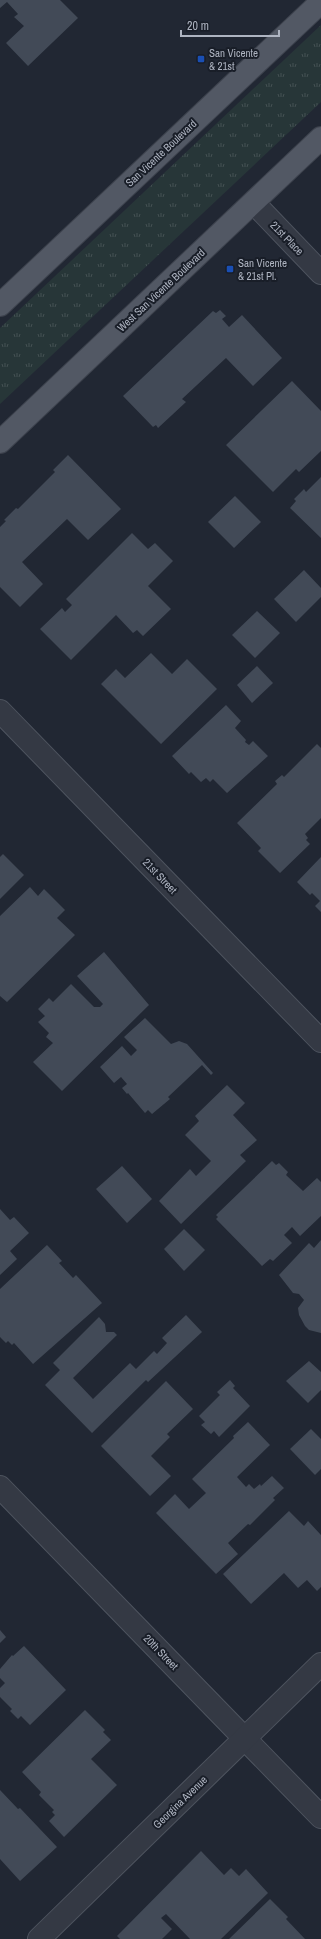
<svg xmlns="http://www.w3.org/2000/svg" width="321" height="1939" viewBox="0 0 321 1939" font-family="'Archivo Narrow',sans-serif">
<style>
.grass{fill:url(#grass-tufts)}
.building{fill:#424a57}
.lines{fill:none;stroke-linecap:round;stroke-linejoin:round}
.minor-casing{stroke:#4e545f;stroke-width:24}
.major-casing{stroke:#3d424d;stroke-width:24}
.minor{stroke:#343944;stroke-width:22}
.major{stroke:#525864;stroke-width:22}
.transit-dot{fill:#1a4fb4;stroke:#191e28;stroke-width:1.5}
.labels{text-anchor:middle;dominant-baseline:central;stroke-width:4;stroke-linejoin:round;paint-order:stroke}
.poi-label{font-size:11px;fill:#aeb4c1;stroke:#191e28;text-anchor:start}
.street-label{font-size:11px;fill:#aeb4c1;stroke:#191e28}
</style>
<defs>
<pattern id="grass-tufts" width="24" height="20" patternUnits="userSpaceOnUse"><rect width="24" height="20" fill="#273638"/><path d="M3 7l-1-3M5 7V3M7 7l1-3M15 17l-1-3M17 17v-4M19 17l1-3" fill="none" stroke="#445153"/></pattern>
</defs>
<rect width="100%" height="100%" fill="#212733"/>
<!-- grass -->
<polygon class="grass" points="321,25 321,102 0,404 0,328"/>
<!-- building -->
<g class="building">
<polygon points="0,0 60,0 78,18 28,66 6,43 24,26 14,17 18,14 7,2 0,8"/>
<polygon points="220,310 226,316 222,319 229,327 242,315 282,358 253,386 226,358 182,399 186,402 158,428 156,425 153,427 123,396 213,311 216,313"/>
<polygon points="292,381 321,411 321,451 299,472 296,469 273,492 226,445"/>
<polygon points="68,455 121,509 88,540 67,519 22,562 43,584 20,607 0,587 0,527 6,521 4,520 16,508 18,509 55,472 53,470"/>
<polygon points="321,477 321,538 290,508 296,501 294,499 304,489 306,492"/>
<polygon points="235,496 261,522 234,548 208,522"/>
<polygon points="132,533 148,549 155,543 173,561 148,586 171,609 143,636 137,630 133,633 116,615 71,660 40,629 62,608 65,612 72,605 66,599"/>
<polygon points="304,570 321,588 321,597 296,622 274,599"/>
<polygon points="257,611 280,633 255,658 232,635"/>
<polygon points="151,653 172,674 187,659 217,689 161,744 101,684 116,669 125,678"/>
<polygon points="257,666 273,683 252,703 237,685"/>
<polygon points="226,705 241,721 235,728 246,740 245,742 249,745 253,741 268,756 227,793 213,779 210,782 206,778 201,782 191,772 189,774 172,756"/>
<polygon points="317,744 321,748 321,818 305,834 308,838 306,840 310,844 280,873 258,851 261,848 237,823 277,784 275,781 282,775 284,777"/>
<polygon points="3,854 24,875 0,899 0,857"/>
<polygon points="321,857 321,912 315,906 320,901 312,893 310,895 297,882"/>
<polygon points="30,887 38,896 44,889 65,910 57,918 75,935 7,1002 0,996 0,916"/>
<polygon points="104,952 149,1005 62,1091 33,1062 53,1043 46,1037 49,1033 38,1022 45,1016 38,1009 49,998 53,1002 71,984 94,1007 100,1007 103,1004 77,976"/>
<polygon points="145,1018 171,1044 179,1041 187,1044 213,1073 211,1075 202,1065 168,1097 170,1099 152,1114 148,1110 145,1113 128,1093 127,1094 122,1088 127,1084 121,1077 114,1083 100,1067 122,1046 131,1056 137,1050 124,1037"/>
<polygon points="227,1085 245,1103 233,1115 257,1140 240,1155 246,1161 181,1224 159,1201 190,1169 196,1176 211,1161 185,1135 199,1121 195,1116"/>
<polygon points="272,1161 276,1165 279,1163 288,1172 286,1175 303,1191 317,1178 321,1182 321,1216 300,1236 292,1227 284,1235 292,1243 273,1261 270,1259 262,1266 216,1219 218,1217 216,1215"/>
<polygon points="122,1166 152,1199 127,1223 96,1189"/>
<polygon points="0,1209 10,1220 14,1217 29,1233 10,1251 17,1259 0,1275"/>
<polygon points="184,1229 205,1250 184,1271 164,1249"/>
<polygon points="321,1240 321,1333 309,1330 305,1326 299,1315 298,1308 304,1300 299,1294 293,1293 279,1275 309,1243 314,1248"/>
<polygon points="47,1245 62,1261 59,1263 73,1278 76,1275 102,1303 33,1364 14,1343 12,1345 8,1341 6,1343 0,1337 0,1289"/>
<polygon points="186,1315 202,1332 148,1382 146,1380 92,1433 45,1385 60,1370 53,1363 99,1317 105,1324 106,1332 114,1332 117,1335 73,1378 93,1399 130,1363 136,1369 154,1351 157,1354 167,1343 162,1338"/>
<polygon points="309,1361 321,1372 321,1390 308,1403 286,1381"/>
<polygon points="230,1380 235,1386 233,1388 250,1406 219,1437 214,1431 211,1434 201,1425 205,1422 199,1416 220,1395 217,1392"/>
<polygon points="166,1381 193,1409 167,1434 170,1437 151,1456 171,1476 150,1496 101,1446"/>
<polygon points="248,1422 270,1445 237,1477 246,1487 249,1484 254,1489 260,1484 261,1486 272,1476 284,1488 273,1498 275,1500 250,1525 248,1524 228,1543 238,1554 216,1574 156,1513 175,1494 189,1509 206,1493 192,1479 234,1438 233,1436"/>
<polygon points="311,1429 321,1439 321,1469 315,1475 290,1449"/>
<polygon points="289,1511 304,1526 308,1521 321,1535 321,1587 317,1591 307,1580 298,1588 284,1573 251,1604 223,1574"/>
<polygon points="0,1630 6,1637 0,1643"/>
<polygon points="24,1646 66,1690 30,1725 21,1716 18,1719 10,1711 12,1709 0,1697 0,1688 5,1683 0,1678 0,1669 12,1655 13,1656"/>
<polygon points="85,1710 105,1730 103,1732 111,1740 91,1759 117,1785 64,1837 49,1821 55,1815 52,1812 54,1810 39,1795 41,1792 22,1772"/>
<polygon points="0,1790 18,1809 20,1808 57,1847 20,1881 0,1859"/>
<polygon points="201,1851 224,1875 231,1868 239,1876 246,1869 268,1893 221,1939 190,1939 166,1914 161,1918 172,1929 162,1939 120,1939 117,1936"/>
<polygon points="270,1899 288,1917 286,1919 305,1939 229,1939"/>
</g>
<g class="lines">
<!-- minor casing -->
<g class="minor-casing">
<g id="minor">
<polyline points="254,203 321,273"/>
<polyline points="0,711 321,1041"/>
<polyline points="0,1487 321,1817"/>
<polyline points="39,1939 321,1664"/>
</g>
</g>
<!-- major casing -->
<g class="major-casing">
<g id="major">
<polyline points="0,305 321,2"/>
<polyline points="0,442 321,138"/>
</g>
</g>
<!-- minor -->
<use href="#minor" class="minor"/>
<!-- major -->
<use href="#major" class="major"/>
</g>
<!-- markers -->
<g class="transit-dot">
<rect x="197" y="55" width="8" height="8" rx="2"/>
<rect x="226" y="265" width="8" height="8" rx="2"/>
</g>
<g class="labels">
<!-- poi labels -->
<g class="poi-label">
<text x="209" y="53">San Vicente<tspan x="209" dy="13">&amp; 21st</tspan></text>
<text x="238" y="263">San Vicente<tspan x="238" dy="13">&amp; 21st Pl.</tspan></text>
</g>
<!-- street labels -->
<g class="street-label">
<text transform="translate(161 153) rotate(-43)">San Vicente Boulevard</text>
<text transform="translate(287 238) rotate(46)">21st Place</text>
<text transform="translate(161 290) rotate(-43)">West San Vicente Boulevard</text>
<text transform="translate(160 876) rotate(46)">21st Street</text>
<text transform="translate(161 1652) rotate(46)">20th Street</text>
<text transform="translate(180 1802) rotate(-44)">Georgina Avenue</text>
</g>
</g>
<!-- scale -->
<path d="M181 30v6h98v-6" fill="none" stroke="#aeb4c1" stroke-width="2"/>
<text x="187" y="30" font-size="12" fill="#aeb4c1" stroke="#191e28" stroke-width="3" paint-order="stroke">20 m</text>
</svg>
